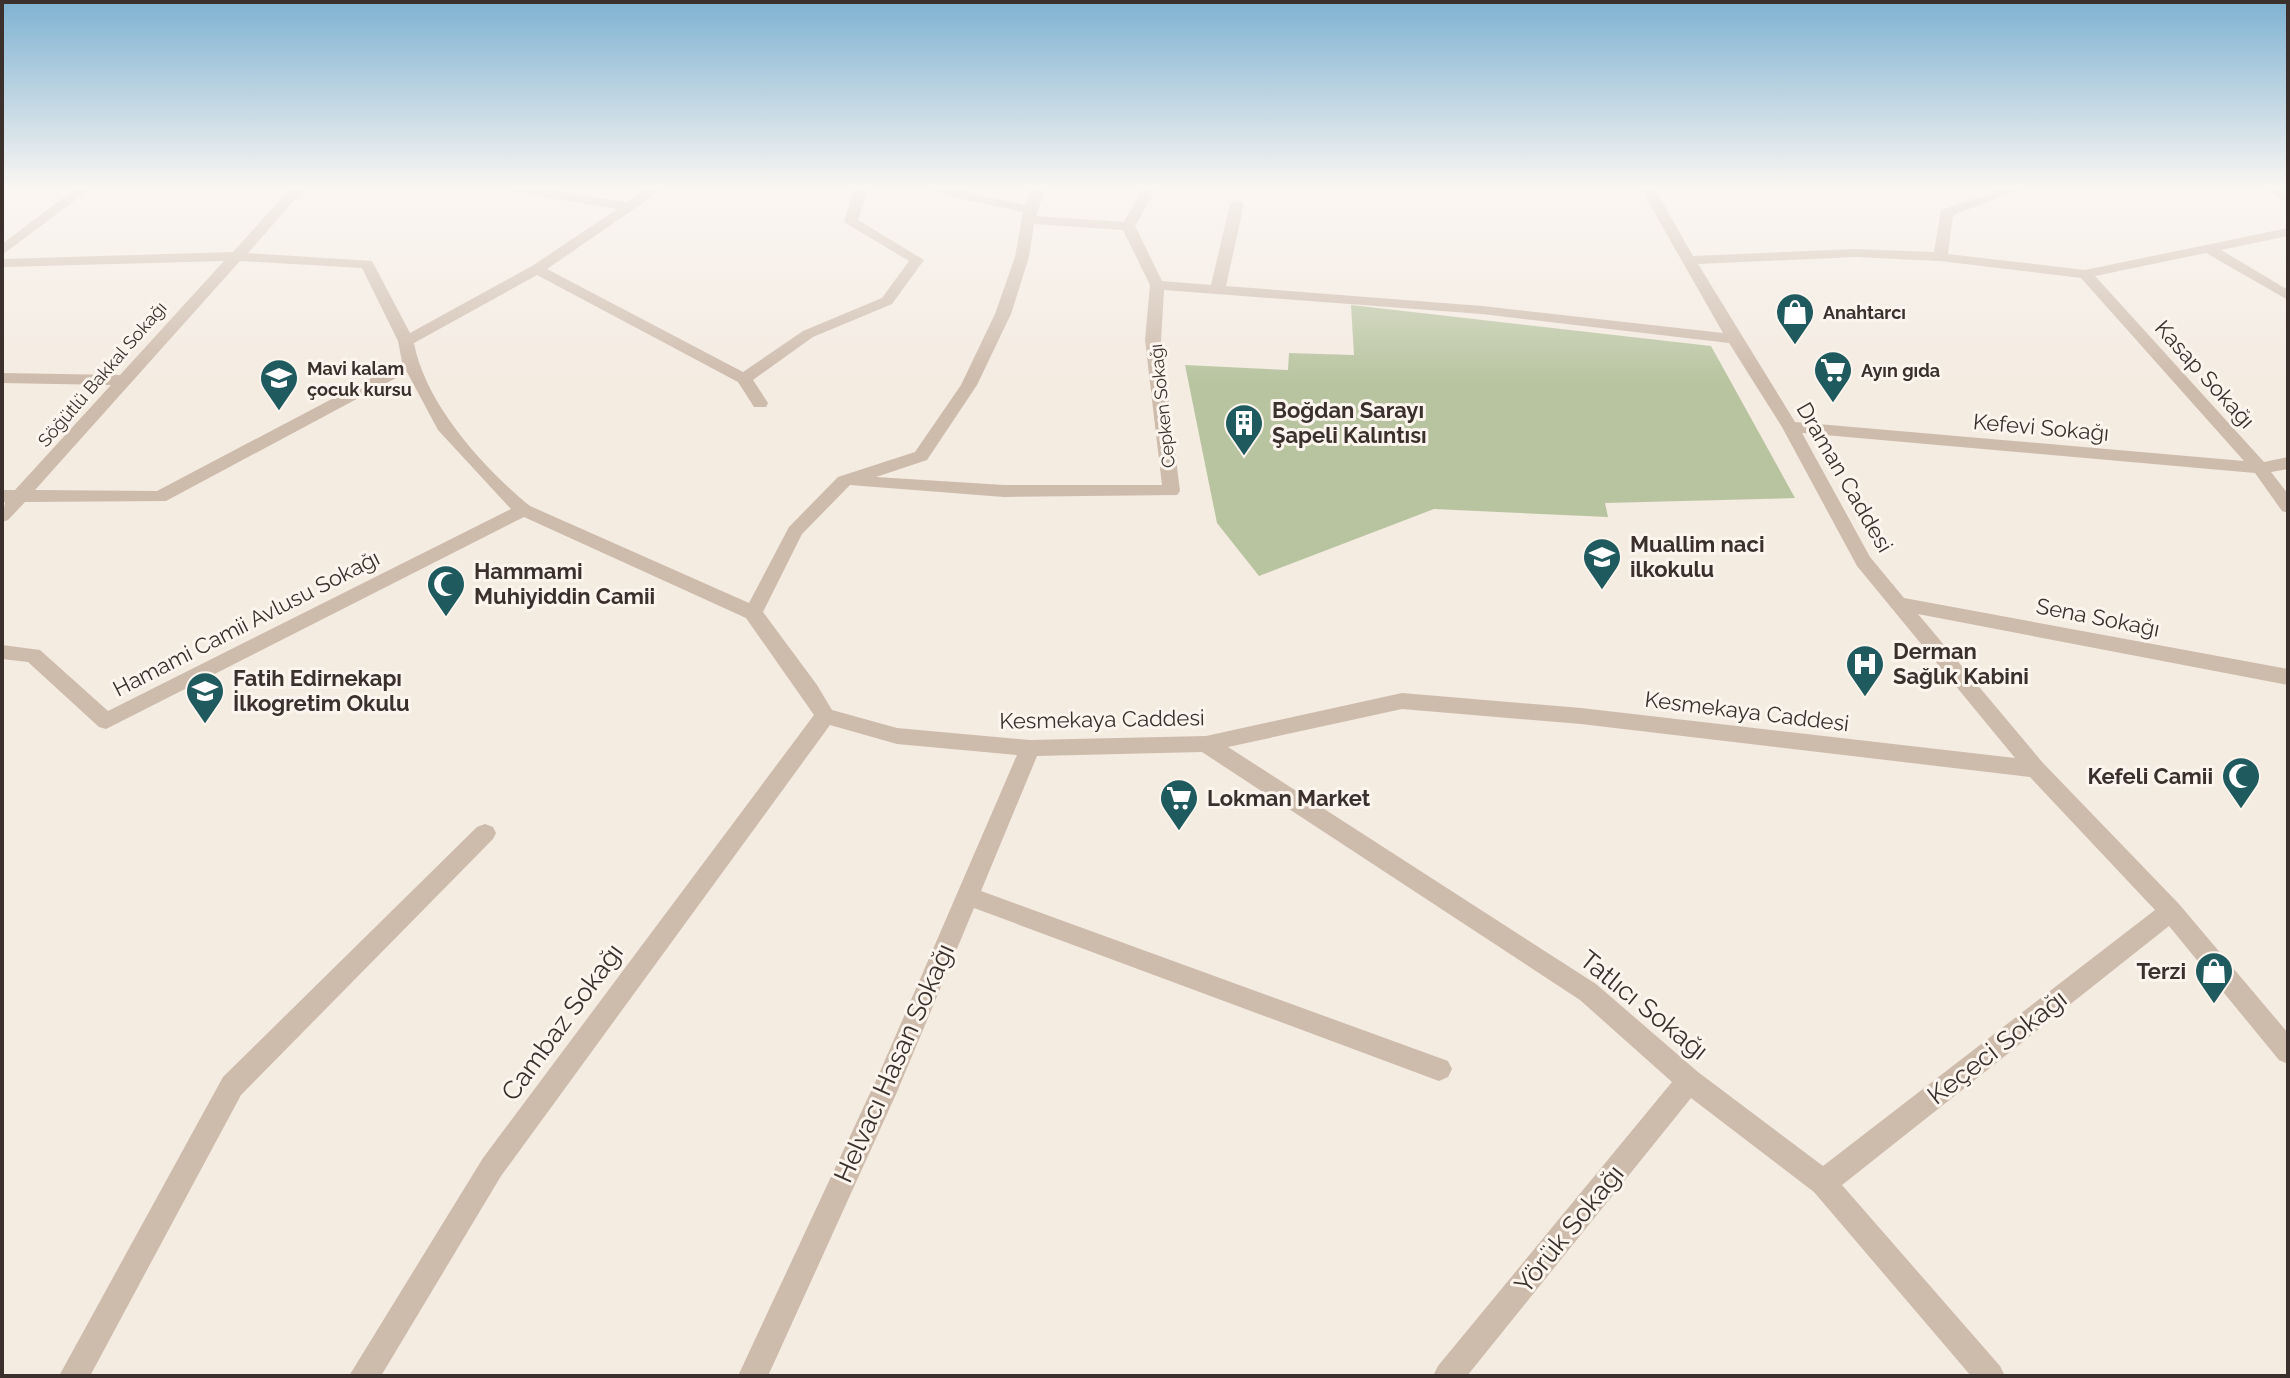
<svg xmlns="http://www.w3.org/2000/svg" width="2290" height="1378" viewBox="0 0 2290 1378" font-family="Raleway,sans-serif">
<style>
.green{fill:#b8c4a0}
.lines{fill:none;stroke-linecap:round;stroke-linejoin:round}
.minor{fill:#cdbbac;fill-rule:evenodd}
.labels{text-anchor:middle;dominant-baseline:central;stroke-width:6;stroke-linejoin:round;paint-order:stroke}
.far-poi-label{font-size:18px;font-weight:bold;fill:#3b302b;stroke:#fbf5ee;text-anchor:start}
.far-street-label{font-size:18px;fill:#3b302b;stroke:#fbf5ee}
.street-label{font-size:22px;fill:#3b302b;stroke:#fbf5ee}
.poi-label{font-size:22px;font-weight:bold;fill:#3b302b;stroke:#fbf5ee;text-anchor:start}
.near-street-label{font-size:26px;fill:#3b302b;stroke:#fbf5ee}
</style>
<rect width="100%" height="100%" fill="#f4ebe1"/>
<!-- green -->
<polygon class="green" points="1351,305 1711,346 1795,498 1605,503 1608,517 1434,509 1259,576 1217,523 1185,365 1288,370 1289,353 1354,355"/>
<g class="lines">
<!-- minor -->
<g class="minor">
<polygon points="75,189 90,189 2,255 2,244"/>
<path d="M290 189H304L248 253 372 261 410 333 532 266 617 209 517 193 510 189H541L627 202 647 189H663L547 269 743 372 803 331 882 298 909 261 844 222 854 189H868L858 220 924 260 892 304 813 337 753 380 768 403 766 407H754L738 382 537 275 414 343C425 403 483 468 530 506L749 603 789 527 838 477 915 452 961 385 995 314 1015 257 1023 212 931 192 929 189H953L1025 205 1031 189H1045L1036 216 1124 222 1142 189H1156L1135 226 1162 281 1211 285 1230 204 1237 200 1244 204 1226 286 1482 306 1723 333 1641 189H1655L1693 256 1855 249 1934 252 1941 210 2004 189H2023L1953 215 1948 254 2085 270 2288 228V236L2221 250 2288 290V300L2206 253 2095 276 2264 462 2288 457V469L2271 472 2288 494V513L2282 511 2255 473 1802 433 1870 557 1904 598 2288 669V685L1918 614 2043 763 2179 904 2288 1033V1064L2279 1060 2169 926 1842 1185 2000 1366 2005 1376H1971L1814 1192 1691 1098 1467 1376H1433L1438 1366 1672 1082 1580 1000 1202 752 1037 756 981 891 1448 1061 1452 1069 1448 1077 1439 1081 974 908 897 1092 768 1376H738L879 1074 1017 755 897 744 830 725 501 1176 381 1376H349L483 1158 814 715 746 618 524 517 106 729 99 727 28 662 2 659V645L40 650 108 711 511 509 438 430 407 372 166 501 25 502 8 520 2 522 5 502H2V490H15L111 385 2 383V373L120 375 224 261 2 267V259L233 252ZM1034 224 1123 230 1150 285 1145 340 1162 485H1004L876 477 927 460 977 385 1011 314 1029 257ZM1855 257 1940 261 2081 278 2244 461 1795 422 1698 264ZM240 261 362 268 398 341 402 362 157 491 35 490ZM1164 290 1482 314 1729 343 1782 427 1857 566 2015 758 1581 708 1402 693 1206 736 1030 740 897 728 832 710 817 685 763 612 802 534 850 485 1004 497 1177 495 1180 491 1161 340ZM1402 709 1581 724 2030 777 2155 910 1823 1166 1698 1072 1596 984 1228 747Z"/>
<polygon points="2263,189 2279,189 2288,193 2288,203"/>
<polygon points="485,824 493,827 496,833 493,839 241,1095 90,1376 59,1376 223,1077 477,827"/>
</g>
</g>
<!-- sky -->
<linearGradient id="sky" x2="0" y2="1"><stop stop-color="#7eb2d2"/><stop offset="0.49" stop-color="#faf6f2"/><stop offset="1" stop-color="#faf6f2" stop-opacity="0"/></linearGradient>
<rect width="2290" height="382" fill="url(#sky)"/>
<!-- icons -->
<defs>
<g id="shop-pin" transform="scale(2)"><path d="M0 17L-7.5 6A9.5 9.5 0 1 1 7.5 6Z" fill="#1f5a5e" stroke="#fbf5ee"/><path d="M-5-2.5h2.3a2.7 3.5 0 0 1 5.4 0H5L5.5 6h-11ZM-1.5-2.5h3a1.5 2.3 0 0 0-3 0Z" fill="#fff"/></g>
<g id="supermarket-pin" transform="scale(2)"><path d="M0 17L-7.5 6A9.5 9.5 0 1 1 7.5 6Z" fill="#1f5a5e" stroke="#fbf5ee"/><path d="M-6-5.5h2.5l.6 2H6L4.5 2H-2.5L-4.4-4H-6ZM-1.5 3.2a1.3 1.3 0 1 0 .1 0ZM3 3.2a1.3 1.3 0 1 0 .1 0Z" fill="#fff"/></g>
<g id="school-pin" transform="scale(2)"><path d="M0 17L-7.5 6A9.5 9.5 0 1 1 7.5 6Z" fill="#1f5a5e" stroke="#fbf5ee"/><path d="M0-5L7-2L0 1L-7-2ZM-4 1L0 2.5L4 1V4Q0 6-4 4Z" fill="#fff"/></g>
<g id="building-pin" transform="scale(2)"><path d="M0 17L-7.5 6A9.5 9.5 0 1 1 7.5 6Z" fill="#1f5a5e" stroke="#fbf5ee"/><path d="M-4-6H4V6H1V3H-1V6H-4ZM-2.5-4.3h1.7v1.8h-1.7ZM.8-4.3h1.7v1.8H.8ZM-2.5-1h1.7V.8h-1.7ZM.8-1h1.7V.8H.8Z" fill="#fff"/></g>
<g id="mosque-pin" transform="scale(2)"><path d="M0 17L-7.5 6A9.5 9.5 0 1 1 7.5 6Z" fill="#1f5a5e" stroke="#fbf5ee"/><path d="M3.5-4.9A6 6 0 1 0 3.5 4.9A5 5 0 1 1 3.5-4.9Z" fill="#fff"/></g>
<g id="hospital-pin" transform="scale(2)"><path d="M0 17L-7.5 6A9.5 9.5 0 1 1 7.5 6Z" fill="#1f5a5e" stroke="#fbf5ee"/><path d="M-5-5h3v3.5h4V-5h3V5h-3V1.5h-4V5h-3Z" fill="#fff"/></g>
</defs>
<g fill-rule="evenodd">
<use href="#shop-pin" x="1795" y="312"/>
<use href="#supermarket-pin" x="1833" y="370"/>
<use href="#school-pin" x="279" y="378"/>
<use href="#building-pin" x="1244" y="423"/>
<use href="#school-pin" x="1602" y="557"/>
<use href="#mosque-pin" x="446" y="584"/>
<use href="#hospital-pin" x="1865" y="664"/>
<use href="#school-pin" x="205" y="691"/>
<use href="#mosque-pin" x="2241" y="776"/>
<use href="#supermarket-pin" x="1179" y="798"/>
<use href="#shop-pin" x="2214" y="971"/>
</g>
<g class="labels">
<!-- far-poi labels -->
<g class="far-poi-label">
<text x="1823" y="312">Anahtarcı</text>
<text x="307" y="368">Mavi kalam<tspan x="307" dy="21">çocuk kursu</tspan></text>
<text x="1861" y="370">Ayın gıda</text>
</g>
<!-- far-street labels -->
<g class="far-street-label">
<text transform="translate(102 374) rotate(-49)">Söğütlü Bakkal Sokağı</text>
<text transform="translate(1162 406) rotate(-96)">Cepken Sokağı</text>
</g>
<!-- street labels -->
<g class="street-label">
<text transform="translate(2205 374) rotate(48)">Kasap Sokağı</text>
<text transform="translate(2041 427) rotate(5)">Kefevi Sokağı</text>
<text transform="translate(1845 477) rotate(60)">Draman Caddesi</text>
<text transform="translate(2098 617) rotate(11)">Sena Sokağı</text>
<text transform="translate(246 623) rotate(-27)">Hamami Camii Avlusu Sokağı</text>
<text transform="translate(1747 711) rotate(7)">Kesmekaya Caddesi</text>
<text transform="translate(1102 719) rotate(-1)">Kesmekaya Caddesi</text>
</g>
<!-- poi labels -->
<g class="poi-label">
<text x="1272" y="410">Boğdan Sarayı<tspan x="1272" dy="25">Şapeli Kalıntısı</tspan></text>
<text x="1630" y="544">Muallim naci<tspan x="1630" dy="25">ilkokulu</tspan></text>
<text x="474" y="571">Hammami<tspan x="474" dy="25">Muhiyiddin Camii</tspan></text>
<text x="1893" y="651">Derman<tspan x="1893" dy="25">Sağlık Kabini</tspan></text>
<text x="233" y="678">Fatih Edirnekapı<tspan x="233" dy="25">İlkogretim Okulu</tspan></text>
<text x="2213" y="776" text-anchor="end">Kefeli Camii</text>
<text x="1207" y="798">Lokman Market</text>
<text x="2186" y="971" text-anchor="end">Terzi</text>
</g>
<!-- near-street labels -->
<g class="near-street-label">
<text transform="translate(1644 1005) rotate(39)">Tatlıcı Sokağı</text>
<text transform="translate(562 1022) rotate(-54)">Cambaz Sokağı</text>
<text transform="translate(1997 1047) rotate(-38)">Keçeci Sokağı</text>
<text transform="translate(894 1063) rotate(-66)">Helvacı Hasan Sokağı</text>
<text transform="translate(1569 1229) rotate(-51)">Yörük Sokağı</text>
</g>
</g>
<!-- border -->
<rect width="2290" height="1378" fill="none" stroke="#3b302b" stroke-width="8"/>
</svg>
